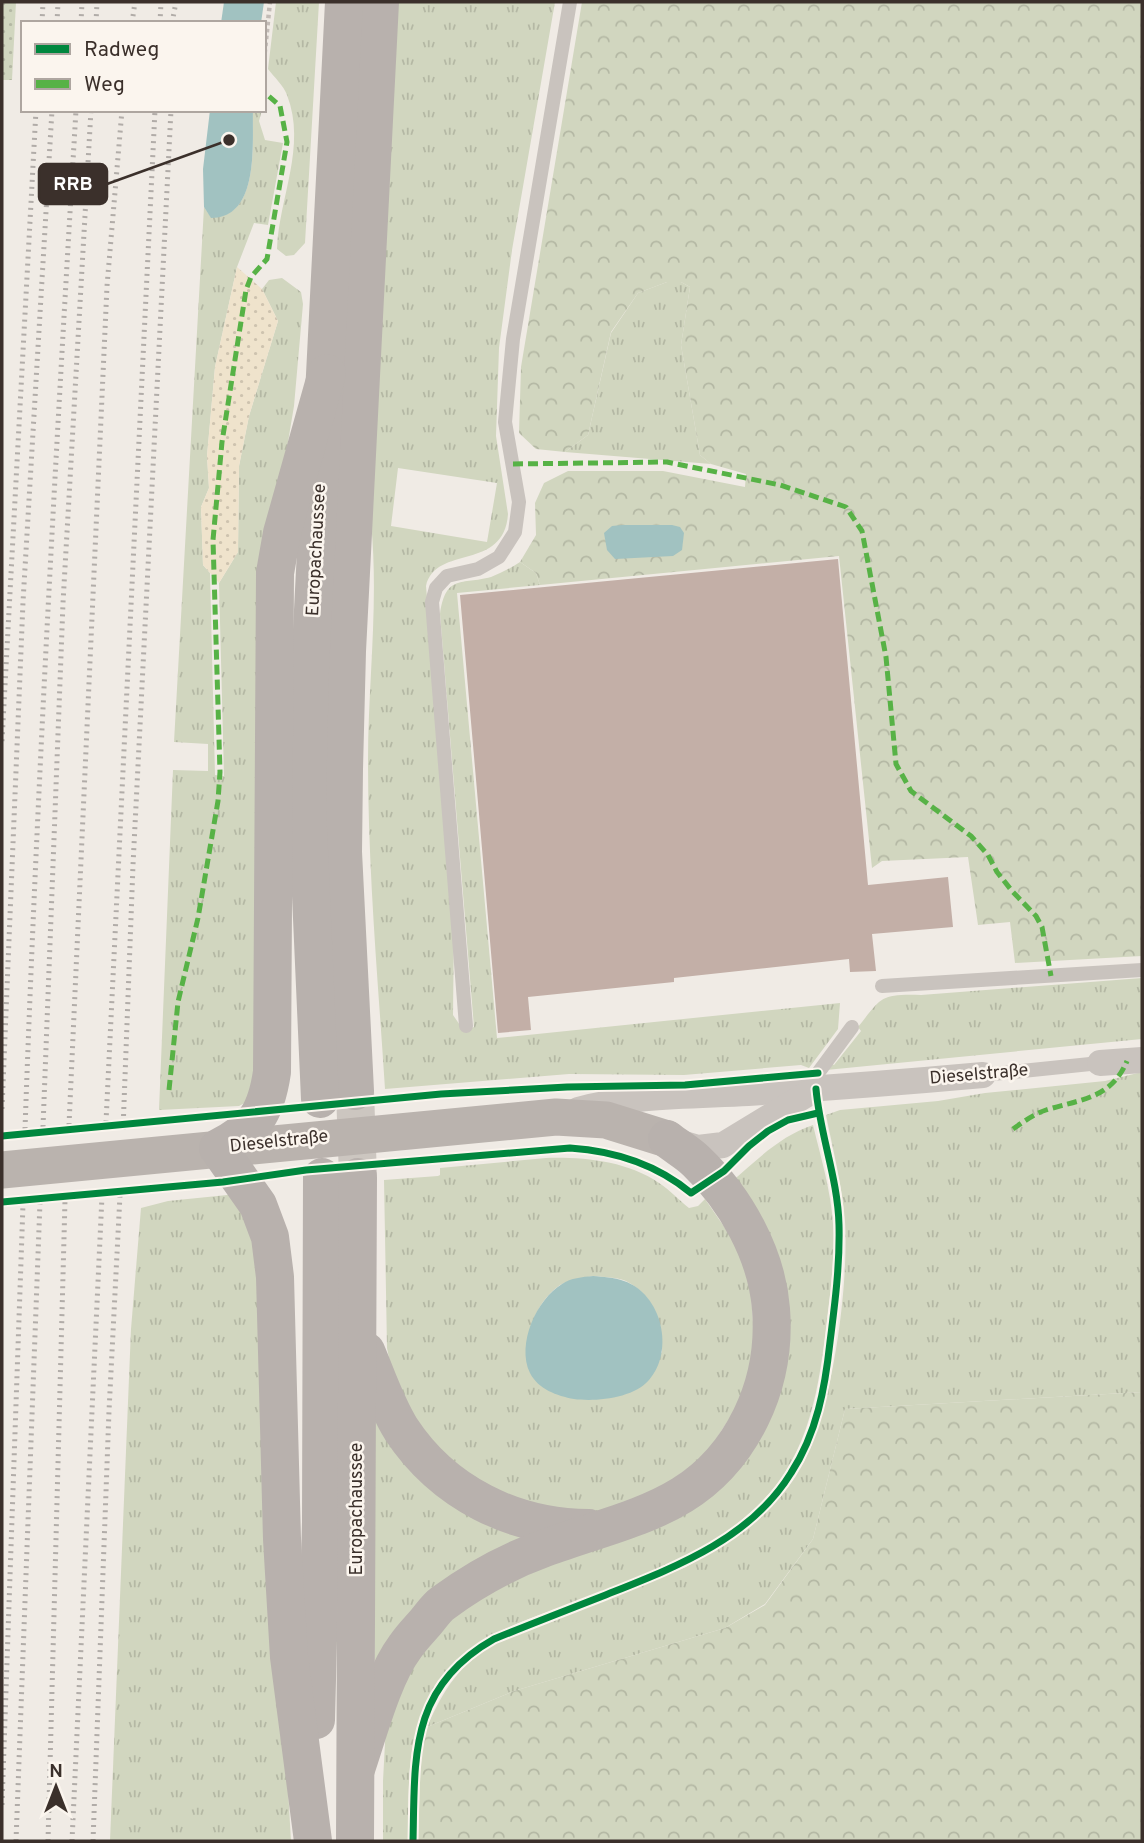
<svg xmlns="http://www.w3.org/2000/svg" width="1144" height="1843" viewBox="0 0 1144 1843" font-family="Overpass,sans-serif">
<style>
.grass{fill:url(#grass-tufts);fill-rule:evenodd}
.forest{fill:url(#forest-crowns)}
.sand{fill:url(#sand-dots)}
.park{fill:url(#park-dots)}
.water{fill:#a1c2c1}
.building{fill:#c3afa7}
.lines{fill:none;stroke-linecap:round;stroke-linejoin:round}
.primary-tunnel{stroke:#ccc6c0;stroke-width:38;stroke-dasharray:38 19;stroke-linecap:butt}
.path{stroke:#c2bbb6;stroke-width:4.5;stroke-dasharray:3.5 3.5;stroke-linecap:butt}
.lane{stroke:#c9c3be;stroke-width:14}
.street{stroke:#c9c3be;stroke-width:26}
.secondary{stroke:#bab3ae;stroke-width:37}
.primary{stroke:#b8b1ad;stroke-width:38}
.rail{stroke:#b1aca8;stroke-width:5;stroke-dasharray:2 5;stroke-linecap:butt}
.quiet{stroke:#57b246;stroke-width:5;stroke-dasharray:10 5;stroke-linecap:butt}
.cycleway-casing{stroke:#fbf5ee;stroke-width:11}
.cycleway{stroke:#00873e;stroke-width:7}
.labels{text-anchor:middle;dominant-baseline:central;stroke-width:5;stroke-linejoin:round;paint-order:stroke}
.street-label{font-size:18px;fill:#3b302b;stroke:#fbf5ee}
.leader{fill:none;stroke:#3b302b;stroke-width:2.5}
.callout-dot{fill:#3b302b;stroke:#fbf5ee;stroke-width:2.5}
.callout{fill:#3b302b;stroke:#3b302b;stroke-width:2.5}
.callout-label{font-size:19px;text-anchor:middle;font-weight:bold;fill:#fff}
</style>
<defs>
<pattern id="grass-tufts" width="24" height="20" patternUnits="userSpaceOnUse" patternTransform="scale(1.75)"><rect width="24" height="20" fill="#d1d6bf"/><path d="M3 7l-1-3M5 7V3M7 7l1-3M15 17l-1-3M17 17v-4M19 17l1-3" fill="none" stroke="#b4b8a4"/></pattern>
<pattern id="forest-crowns" width="20" height="18" patternUnits="userSpaceOnUse" patternTransform="scale(1.75)"><rect width="20" height="18" fill="#d1d6bf"/><path d="M2 6a3 3 0 1 1 6 0M12 15a3 3 0 1 1 6 0" fill="none" stroke="#b4b8a4"/></pattern>
<pattern id="sand-dots" width="8" height="8" patternUnits="userSpaceOnUse" patternTransform="scale(1.75)"><rect width="8" height="8" fill="#efe3cc"/><path d="M2 2h.1M6 6h.1" fill="none" stroke="#cec3af" stroke-width="1.8" stroke-linecap="round"/></pattern>
<pattern id="park-dots" width="8" height="8" patternUnits="userSpaceOnUse" patternTransform="scale(1.75)"><rect width="8" height="8" fill="#d1d6bf"/><path d="M2 2h.1M6 6h.1" fill="none" stroke="#b4b8a4" stroke-width="1.8" stroke-linecap="round"/></pattern>
</defs>
<rect width="100%" height="100%" fill="#f0ebe5"/>
<!-- grass -->
<g class="grass">
<path d="M276 2H319L305 243 294 255 286 256 277 249C279 197 307 147 287 95 284 86 274 77 268 69Z"/>
<path d="M398 2H555L512 250 499 348 496 436 508 514C504 572 436 544 426 586L454 922 453 1015 464 1031 474 1027 440 614C446 574 461 585 491 577 501 573 511 568 520 562L536 573 540 585 457 593 497 1038 840 1003 838 1029 809 1068 801 1065 684 1075 569 1074 385 1089C378 980 368 871 368 761 368 682 379 602 371 523ZM398 468 497 483 487 542 391 526Z"/>
<path d="M253 110H262L259 121 265 140 283 143 268 225 254 223 237 267 215 367 207 456 209 488 201 507 203 565 210 573 215 775 224 776 219 583 238 552 239 466 249 416 278 321 262 289 269 280 282 278 301 292 303 304 294 406 276 514 259 1069 250 1100 239 1106 159 1110 173 770 208 771V744L174 742 204 207 211 217C260 218 252 143 253 110Z"/>
<polygon points="667,282 681,282 690,287 681,345 700,455 711,464 565,452 588,435 611,333 638,293"/>
<path d="M1142 978V1039L826 1070 830 1063 834 1065 861 1031 858 1027C882 997 880 994 921 995Z"/>
<path d="M1142 1072V1392L845 1409 813 1539 765 1604 725 1628 514 1691 427 1727C444 1689 459 1664 497 1643L686 1567C728 1543 768 1518 796 1476 832 1422 849 1286 845 1221 842 1185 833 1150 826 1115L840 1110 938 1101 985 1093 1105 1081Z"/>
<path d="M813 1125C821 1158 831 1191 833 1224 835 1255 831 1288 827 1319 819 1390 809 1460 753 1510 707 1553 648 1573 591 1596 539 1617 474 1631 440 1679 405 1727 409 1785 408 1841H383V1781L386 1724 402 1674 461 1603 599 1544 775 1400 731 1182C757 1160 780 1136 813 1125Z"/>
<path d="M546 1158C584 1157 627 1161 659 1183 670 1190 679 1200 689 1208L698 1206 705 1199 736 1244 750 1281 755 1351 744 1396 705 1456 655 1492 586 1516 513 1506 427 1442 392 1373 387 1348 384 1180 438 1176 440 1175V1168ZM593 1276C603 1277 617 1277 626 1281 655 1296 662 1322 662 1352L625 1394 599 1399H576L526 1355C528 1329 537 1301 560 1285 569 1280 583 1278 593 1276Z"/>
<polygon points="237,1194 255,1219 291,1841 110,1841 131,1329 141,1208 168,1201"/>
<polygon points="371,1409 537,1536 375,1689"/>
</g>
<!-- forest -->
<g class="forest">
<polygon points="582,2 1142,2 1142,956 1015,963 1010,922 978,925 968,857 882,861 872,868 839,556 540,585 536,573 520,562 536,535 535,503 544,483 568,471 663,471 745,487 746,474 711,464 700,455 681,345 690,287 681,282 667,282 638,293 611,332 588,435 565,452 536,449 519,433 521,367"/>
<polygon points="1142,1392 1142,1841 418,1841 421,1753 427,1727 514,1691 725,1628 765,1605 813,1539 845,1409"/>
</g>
<!-- sand -->
<polygon class="sand" points="237,267 262,289 278,321 249,416 239,466 238,552 219,583 203,565 201,507 209,488 207,456 215,367"/>
<!-- park -->
<polygon class="park" points="2,2 16,2 12,80 2,80"/>
<!-- water -->
<g class="water">
<polygon points="224,2 264,2 261,23 221,23"/>
<path d="M210 110H253C252 143 260 218 211 218L204 207 203 169Z"/>
<polygon points="622,525 672,525 680,527 684,533 682,550 673,556 615,559 607,550 604,533 612,526"/>
<path d="M593 1276C603 1277 614 1277 624 1281 662 1294 675 1351 649 1380 634 1398 596 1402 574 1399 557 1396 538 1389 530 1373 516 1344 537 1299 562 1284 571 1278 582 1277 593 1276Z"/>
</g>
<!-- building -->
<polygon class="building" points="838,559 868,885 948,877 953,927 872,934 876,971 850,972 849,959 674,978 674,982 528,997 531,1030 498,1033 460,595"/>
<g class="lines">
<!-- primary-tunnel -->
<polyline class="primary-tunnel" points="355,1091 358,1177"/>
<!-- path -->
<g class="path">
<polyline points="264,60 270,2"/>
<polyline points="382,1100 441,1094"/>
<polyline points="2,1136 111,1126"/>
</g>
<!-- lane -->
<g class="lane">
<polyline points="882,986 1142,970"/>
<polyline points="466,1026 432,602 436,588 447,576 478,569 499,557 515,532 519,502 505,422 513,339 570,2"/>
<polyline points="983,1075 1100,1063"/>
<polyline points="816,1089 818,1073 852,1027"/>
</g>
<!-- street -->
<g class="street">
<polyline points="1100,1063 1142,1060"/>
<path d="M578 1110C632 1095 692 1096 748 1093 826 1088 905 1082 983 1075"/>
<polyline points="674,1141 698,1148 723,1145 809,1093"/>
</g>
<!-- secondary -->
<polyline class="secondary" points="2,1170 556,1117 606,1120 667,1139"/>
<!-- primary -->
<g class="primary">
<polyline points="355,1091 343,852 344,769 347,651 380,2"/>
<polyline points="320,1099 307,805 310,669 344,2"/>
<path d="M366 1351C377 1377 386 1405 401 1429 443 1493 514 1528 589 1528"/>
<polyline points="316,1720 321,1522 322,1177"/>
<path d="M356 1769C368 1734 383 1676 405 1647 411 1638 418 1631 425 1623 431 1616 436 1608 443 1603 474 1580 509 1561 545 1548 632 1516 706 1509 751 1417 768 1382 774 1347 771 1309 767 1255 736 1199 696 1161 688 1153 677 1147 667 1139"/>
<path d="M313 1841 289 1657 282 1539 275 1277 270 1237 258 1205 218 1148C255 1129 266 1113 272 1072L275 573 282 533 327 373"/>
<polyline points="355,1841 358,1177"/>
</g>
<!-- rail -->
<g class="rail">
<polyline points="42,23 43,2"/>
<polyline points="57,23 58,2"/>
<polyline points="81,23 82,2"/>
<polyline points="96,23 97,2"/>
<polyline points="132,23 135,2"/>
<polyline points="160,23 161,2"/>
<polyline points="172,23 176,2"/>
<polyline points="2,741 36,110"/>
<polyline points="2,1109 23,602 52,110"/>
<polyline points="106,1122 155,110"/>
<polyline points="69,1125 107,286 122,110"/>
<polyline points="43,1127 63,603 91,110"/>
<path d="M25 1129C37 789 56 450 76 110"/>
<polyline points="123,1130 133,865 171,110"/>
<polyline points="2,1805 23,1204"/>
<polyline points="16,1841 40,1202"/>
<polyline points="48,1841 65,1200"/>
<polyline points="72,1841 102,1196"/>
<polyline points="93,1841 109,1411 120,1195"/>
</g>
<!-- quiet -->
<g class="quiet">
<polyline points="513,464 667,462 780,485 846,507 862,531 886,657 896,764 911,791 971,836 988,855 997,872 1012,891 1036,916 1042,927 1051,976"/>
<polyline points="169,1090 178,1002 198,918 218,801 220,772 213,540 222,442 246,290 251,277 267,259 287,142 280,106 264,92"/>
<path d="M1013 1129C1023 1122 1034 1114 1046 1110 1081 1099 1111 1099 1127 1061"/>
</g>
<!-- cycleway casing -->
<g class="cycleway-casing">
<g id="cycleway">
<polyline points="2,1136 441,1094 567,1087 685,1085 818,1073"/>
<path d="M2 1202 223 1182 306 1170 570 1148C615 1151 656 1164 691 1193L724 1171 749 1146 768 1131 788 1120 818 1113"/>
<path d="M413 1841C415 1756 409 1687 494 1639 531 1624 567 1610 603 1596 673 1568 750 1540 791 1473 817 1433 825 1388 830 1342 835 1303 840 1264 839 1225 838 1179 820 1135 816 1089"/>
</g>
</g>
<!-- cycleway -->
<use href="#cycleway" class="cycleway"/>
</g>
<g class="labels">
<!-- street labels -->
<g class="street-label">
<text transform="translate(317 550) rotate(-87)">Europachaussee</text>
<text transform="translate(979 1075) rotate(-5)">Dieselstraße</text>
<text transform="translate(279 1142) rotate(-6)">Dieselstraße</text>
<text transform="translate(357 1509) rotate(-90)">Europachaussee</text>
</g>
</g>
<!-- callouts -->
<path class="leader" d="M229 140L107 184"/>
<circle class="callout-dot" cx="229" cy="140" r="7"/>
<rect class="callout" x="39" y="164" width="68" height="40" rx="7"/>
<g class="callout-label">
<text x="73" y="190">RRB</text>
</g>
<!-- border -->
<rect width="1144" height="1843" fill="none" stroke="#3b302b" stroke-width="7"/>
<!-- legend -->
<rect x="21" y="21" width="245" height="91" fill="#fbf5ee" stroke="#aea6a0" stroke-width="2"/>
<rect x="35" y="44" width="35" height="10" fill="#00873e" stroke="#aea6a0" stroke-width="2"/>
<text x="84" y="56" font-size="21" fill="#3b302b">Radweg</text>
<rect x="35" y="79" width="35" height="10" fill="#57b246" stroke="#aea6a0" stroke-width="2"/>
<text x="84" y="91" font-size="21" fill="#3b302b">Weg</text>
<!-- north arrow -->
<g transform="translate(56 1787)" stroke="#fbf5ee" stroke-width="5" paint-order="stroke">
<path d="M0-5L12 26L0 18L-12 26Z" fill="#3b302b"/>
<text y="-10" font-size="19" font-weight="bold" text-anchor="middle" fill="#3b302b">N</text>
</g>
</svg>
